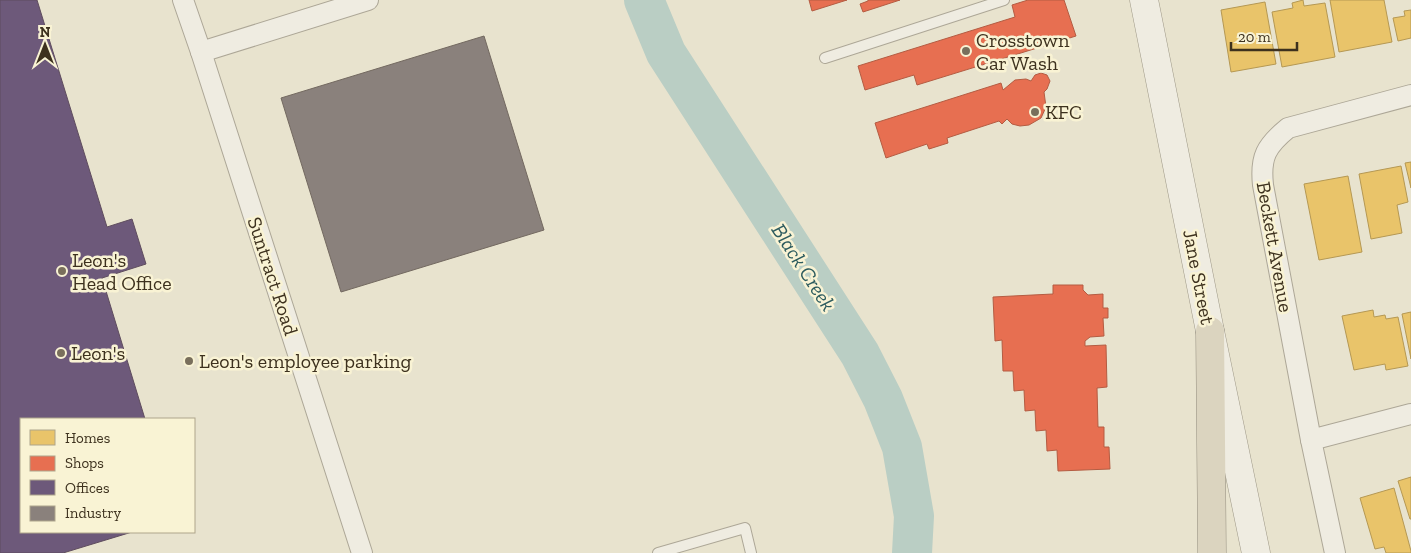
<svg xmlns="http://www.w3.org/2000/svg" width="1411" height="553" viewBox="0 0 1411 553" font-family="'Zilla Slab',serif">
<style>
.homes{fill:#e9c46a;stroke:#b59853}
.shops{fill:#e76f51;stroke:#b45c42}
.offices{fill:#6d597a;stroke:#5f4d5e}
.industry{fill:#8a817c;stroke:#736960}
.lines{fill:none;stroke-linecap:round;stroke-linejoin:round}
.river{stroke:#bacec4;stroke-width:40}
.service-casing{stroke:#ada797;stroke-width:12}
.minor-casing{stroke:#ada797;stroke-width:22}
.secondary-casing{stroke:#9d9786;stroke-width:29}
.motorway-casing{stroke:#938d7e;stroke-width:29}
.service{stroke:#efece1;stroke-width:10}
.minor{stroke:#efece1;stroke-width:20}
.secondary{stroke:#efece1;stroke-width:28}
.motorway{stroke:#dbd4bf;stroke-width:28}
.poi-dot{fill:#796f5c;stroke:#f9f3d4;stroke-width:2}
.labels{text-anchor:middle;dominant-baseline:central;stroke-width:5;stroke-linejoin:round;paint-order:stroke}
.poi-label{font-size:20px;fill:#3d311e;stroke:#f9f3d4;text-anchor:start}
.street-label{font-size:20px;fill:#3d311e;stroke:#f9f3d4}
.water-label{font-size:21px;font-style:italic;fill:#2c5b5e;stroke:#f9f3d4}
</style>
<rect width="100%" height="100%" fill="#e8e3ce"/>
<!-- homes -->
<g class="homes">
<polygon points="1303,0 1304,6 1325,3 1335,57 1282,67 1272,12 1293,8 1292,3"/>
<polygon points="1330,0 1384,0 1392,42 1339,52"/>
<polygon points="1265,2 1276,64 1231,72 1221,10"/>
<polygon points="1411,10 1411,38 1398,41 1393,18 1405,16 1404,11"/>
<polygon points="1411,162 1411,188 1405,163"/>
<polygon points="1401,166 1408,202 1397,205 1402,233 1371,239 1359,174"/>
<polygon points="1348,176 1362,252 1319,260 1304,184"/>
<polygon points="1373,310 1374,317 1385,315 1386,319 1398,317 1408,366 1386,370 1385,364 1354,370 1342,316"/>
<polygon points="1411,312 1411,359 1402,314"/>
<polygon points="1411,477 1411,519 1410,519 1398,481"/>
<polygon points="1394,488 1411,551 1411,553 1386,553 1384,547 1375,549 1360,498"/>
</g>
<!-- shops -->
<g class="shops">
<polygon points="809,0 847,0 812,11"/>
<polygon points="868,0 900,0 863,12 860,4 868,1"/>
<polygon points="1028,0 1064,0 1076,36 917,85 914,75 865,90 858,66 1015,17 1012,5"/>
<polygon points="1041,73 1047,75 1050,81 1047,89 1044,92 1046,107 1041,118 1029,125 1020,126 1012,124 1007,119 1002,124 999,121 947,138 948,143 929,149 927,144 886,158 875,123 1001,83 1003,90 1015,80 1026,79 1031,81 1035,75"/>
<polygon points="1053,285 1083,285 1083,290 1088,295 1103,294 1103,308 1108,308 1108,318 1103,318 1104,336 1090,337 1085,341 1085,346 1106,345 1107,387 1097,388 1098,427 1104,427 1104,447 1109,447 1110,469 1058,471 1057,450 1047,451 1046,430 1036,431 1035,410 1025,411 1024,390 1014,391 1013,371 1003,371 1002,340 995,341 993,297 1053,294"/>
</g>
<!-- offices -->
<polygon class="offices" points="0,0 37,0 107,227 132,219 146,264 102,278 145,419 21,419 21,532 132,532 63,553 0,553"/>
<!-- industry -->
<polygon class="industry" points="484,36 544,230 341,292 281,98"/>
<g class="lines">
<!-- river -->
<polyline class="river" points="644,0 666,53 860,354 883,399 902,447 914,516 912,553"/>
<!-- service casing -->
<g class="service-casing">
<g id="service">
<polyline points="825,58 1004,0"/>
<polyline points="658,553 745,528 751,553"/>
</g>
</g>
<!-- minor casing -->
<g class="minor-casing">
<g id="minor">
<polyline points="183,0 201,52 362,553"/>
<polyline points="201,52 368,0"/>
<polyline points="1311,440 1411,414"/>
<path d="M1335 553 1311 440 1263 185C1260 157 1266 146 1288 128L1411 95"/>
</g>
</g>
<!-- secondary casing -->
<g class="secondary-casing">
<polyline id="secondary" points="1144,0 1210,331 1256,553"/>
</g>
<!-- motorway casing -->
<g class="motorway-casing">
<polyline id="motorway" points="1210,331 1212,553"/>
</g>
<!-- service -->
<use href="#service" class="service"/>
<!-- minor -->
<use href="#minor" class="minor"/>
<!-- secondary -->
<use href="#secondary" class="secondary"/>
<!-- motorway -->
<use href="#motorway" class="motorway"/>
</g>
<!-- markers -->
<g class="poi-dot">
<circle cx="966" cy="51" r="5"/>
<circle cx="1035" cy="112" r="5"/>
<circle cx="62" cy="271" r="5"/>
<circle cx="61" cy="353" r="5"/>
<circle cx="189" cy="361" r="5"/>
</g>
<g class="labels">
<!-- poi labels -->
<g class="poi-label">
<text x="976" y="40">Crosstown<tspan x="976" dy="23">Car Wash</tspan></text>
<text x="1045" y="112">KFC</text>
<text x="72" y="260">Leon's<tspan x="72" dy="23">Head Office</tspan></text>
<text x="71" y="353">Leon's</text>
<text x="199" y="361">Leon's employee parking</text>
</g>
<!-- street labels -->
<g class="street-label">
<text transform="translate(1275 247) rotate(80)">Beckett Avenue</text>
<text transform="translate(273 276) rotate(72)">Suntract Road</text>
<text transform="translate(1199 277) rotate(79)">Jane Street</text>
</g>
<!-- water labels -->
<g class="water-label">
<text transform="translate(804 267) rotate(57)">Black Creek</text>
</g>
</g>
<!-- legend -->
<rect x="20" y="418" width="175" height="115" fill="#f9f3d4" stroke="#aea58b"/>
<rect x="30" y="430" width="25" height="15" fill="#e9c46a" stroke="#aea58b"/>
<text x="65" y="443" font-size="15" fill="#3d311e">Homes</text>
<rect x="30" y="456" width="25" height="15" fill="#e76f51" stroke="#aea58b"/>
<text x="65" y="468" font-size="15" fill="#3d311e">Shops</text>
<rect x="30" y="480" width="25" height="15" fill="#6d597a" stroke="#aea58b"/>
<text x="65" y="493" font-size="15" fill="#3d311e">Offices</text>
<rect x="30" y="506" width="25" height="15" fill="#8a817c" stroke="#aea58b"/>
<text x="65" y="518" font-size="15" fill="#3d311e">Industry</text>
<!-- north arrow -->
<g transform="translate(45 45)" stroke="#f9f3d4" stroke-width="4" paint-order="stroke">
<path d="M0-4L9 19L0 12L-9 19Z" fill="#3d311e"/>
<text y="-8" font-size="14" font-weight="bold" text-anchor="middle" fill="#3d311e">N</text>
</g>
<!-- scale -->
<path d="M1231 42v8h66v-8" fill="none" stroke="#3d311e" stroke-width="2.5"/>
<text x="1238" y="42" font-size="15" fill="#3d311e" stroke="#f9f3d4" stroke-width="4" paint-order="stroke">20 m</text>
</svg>
